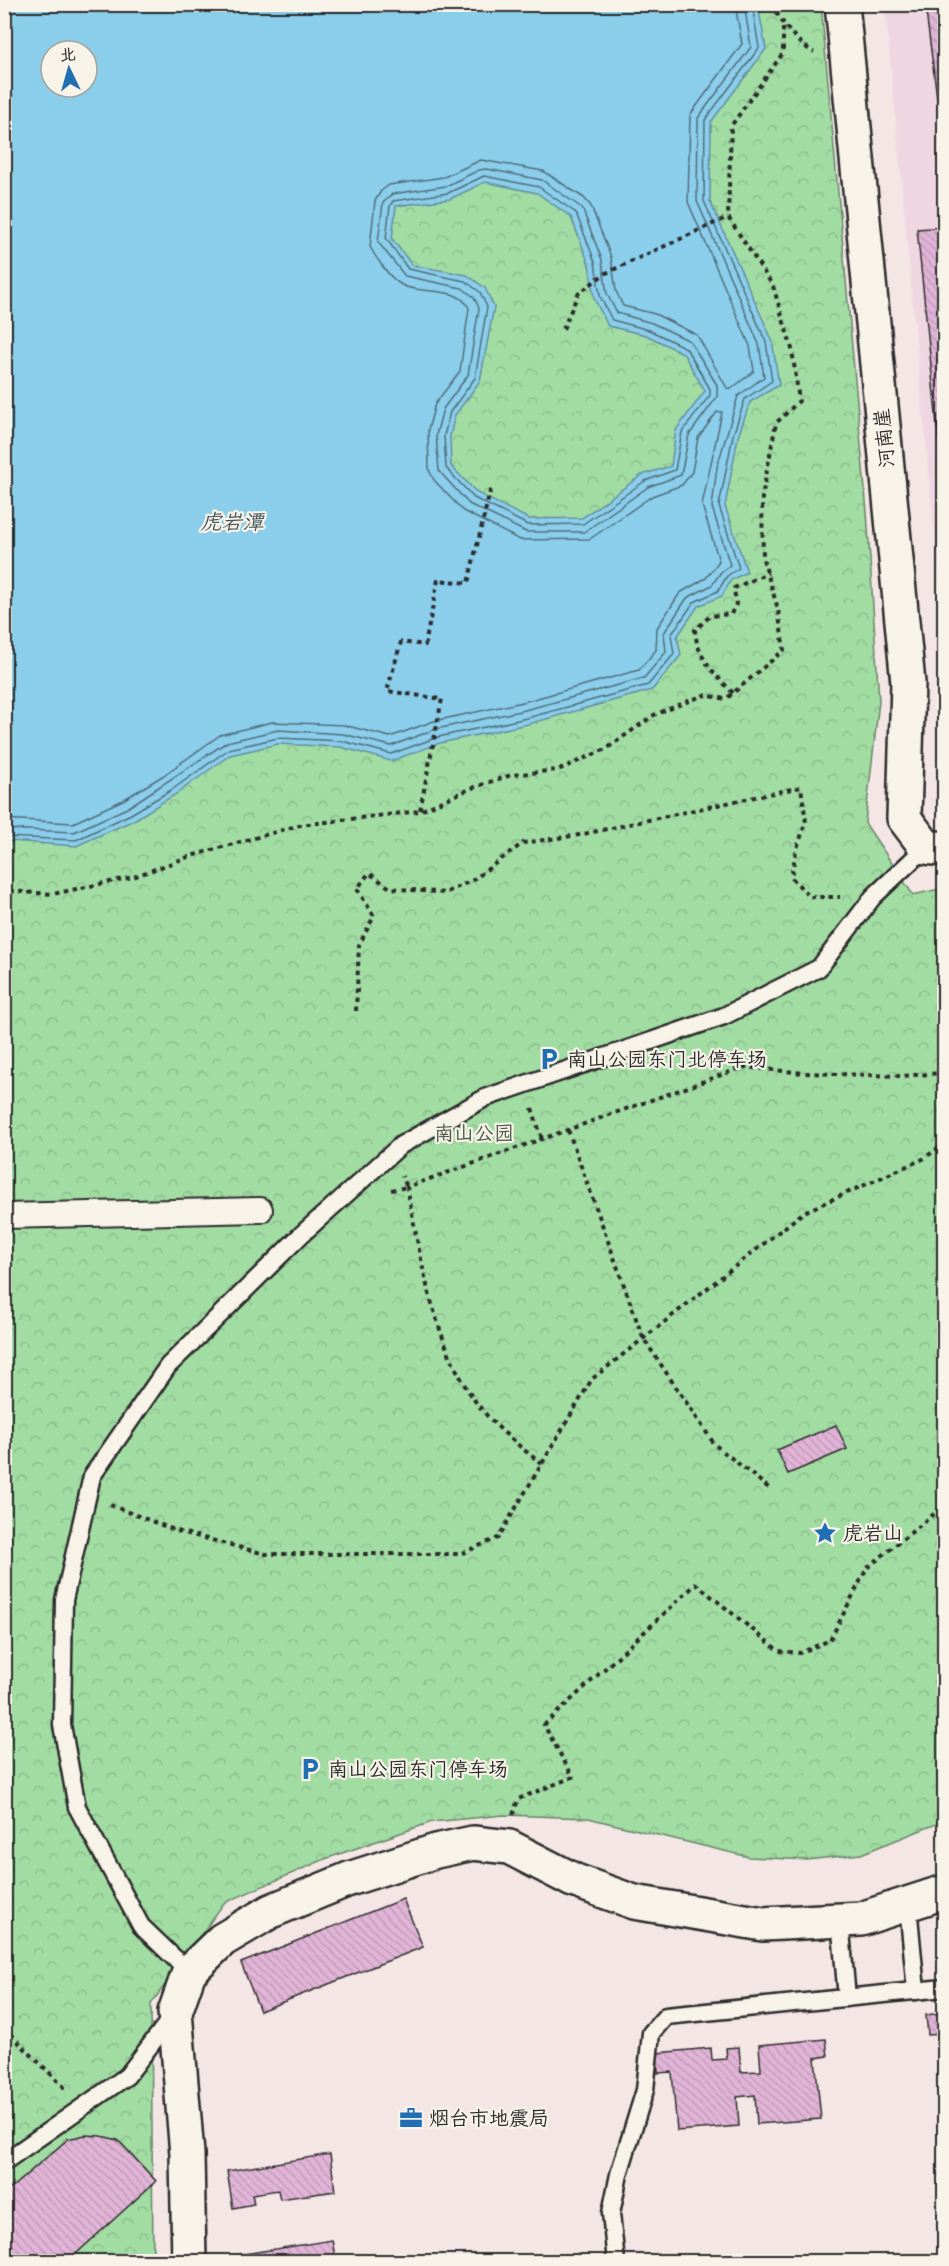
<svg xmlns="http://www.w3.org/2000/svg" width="949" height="2266" viewBox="0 0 949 2266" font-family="Itim,'LXGW WenKai TC',sans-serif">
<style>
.built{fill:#eed7e1}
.park{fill:url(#park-crowns);stroke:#668467;stroke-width:1.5;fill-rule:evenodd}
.water{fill:#8aceec;stroke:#648d9f;stroke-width:1.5;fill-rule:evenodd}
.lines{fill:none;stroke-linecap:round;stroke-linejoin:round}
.shore{stroke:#516c78;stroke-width:1.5}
.building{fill:url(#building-back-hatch);stroke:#2b2b2b;stroke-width:1.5}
.service-casing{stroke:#2b2b2b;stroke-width:21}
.pedestrian-casing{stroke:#2b2b2b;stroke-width:28}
.minor-casing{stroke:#2b2b2b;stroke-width:38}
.tertiary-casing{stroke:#2b2b2b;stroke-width:38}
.path{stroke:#2b2b2b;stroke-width:4;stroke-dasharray:4.5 4.5;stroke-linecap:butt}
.service{stroke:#f7f3e8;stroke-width:16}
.pedestrian{stroke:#f7f3e8;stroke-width:24}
.minor{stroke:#f7f3e8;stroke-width:33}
.tertiary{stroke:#f7f3e8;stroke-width:33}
.labels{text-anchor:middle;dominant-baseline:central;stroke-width:4.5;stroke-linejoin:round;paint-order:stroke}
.street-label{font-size:20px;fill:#2b2b2b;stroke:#f7f3e8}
.poi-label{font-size:20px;fill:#2b2b2b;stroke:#f7f3e8;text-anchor:start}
.park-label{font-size:20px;fill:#485749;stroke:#f7f3e8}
.water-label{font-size:21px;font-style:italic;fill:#43545b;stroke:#f7f3e8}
</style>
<defs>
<pattern id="park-crowns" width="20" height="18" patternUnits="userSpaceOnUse" patternTransform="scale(1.5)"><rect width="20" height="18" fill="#a1dca3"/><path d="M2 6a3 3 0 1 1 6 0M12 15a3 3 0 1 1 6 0" fill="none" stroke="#8bbd8c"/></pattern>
<pattern id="building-back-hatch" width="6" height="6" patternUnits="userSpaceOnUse" patternTransform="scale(1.5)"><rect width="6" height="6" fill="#e1b4d7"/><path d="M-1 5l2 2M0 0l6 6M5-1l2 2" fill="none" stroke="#c19bb9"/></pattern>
</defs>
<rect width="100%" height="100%" fill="#f3e6e5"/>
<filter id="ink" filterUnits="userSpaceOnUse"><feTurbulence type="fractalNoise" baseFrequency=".0167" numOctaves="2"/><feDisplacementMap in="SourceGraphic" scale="12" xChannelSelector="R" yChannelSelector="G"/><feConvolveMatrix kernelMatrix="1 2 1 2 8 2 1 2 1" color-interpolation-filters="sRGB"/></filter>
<g filter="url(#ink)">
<!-- built -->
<polygon class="built" points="885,5 944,5 944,636"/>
<!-- park -->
<path class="park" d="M5 5H821L867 512 879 701 865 823 913 895 944 888V1821L861 1854 807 1860 749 1857 588 1818 504 1815 432 1822 325 1859 224 1903 151 2004 153 2261 5 2262ZM51 51H87V87H51Z"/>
<!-- water -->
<path class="water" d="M5 4 758 5 766 49 711 122 710 201 772 340 779 385 750 402 738 437 725 506 747 572 731 580 722 596 698 606 677 637 681 655 652 690 528 724 440 743 391 761 341 747 278 744 230 755 176 794 134 820 76 846 10 841 5 843ZM51 51H87V87H51ZM485 182 537 193 571 217 589 264 594 298 608 326 646 335 683 353 705 391 676 430 671 466 642 475 582 518 529 519 477 493 451 466 450 436 455 415 480 381 494 307 485 288 467 275 412 265 392 239 396 206 450 199Z"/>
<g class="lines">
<!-- shore -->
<g class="shore">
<polygon points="487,169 542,180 582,208 602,260 607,294 617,313 652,323 690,341 717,385 717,397 689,435 681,475 648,487 584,532 526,532 469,504 439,471 436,435 443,409 468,375 479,308 474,297 462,288 405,276 378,242 383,203 392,194 446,186 479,170"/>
<polygon points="484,176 539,187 576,213 595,262 600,296 612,320 649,330 686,348 710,389 710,395 682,432 675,470 645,481 583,524 528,525 474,498 446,468 444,436 450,412 475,378 487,307 480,292 465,281 408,269 386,238 390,206 393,201 448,193"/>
<path d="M4 819 73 823 123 800 164 775 220 735 272 722 344 725 390 737 434 721 523 702 639 670 656 650 657 628 680 593 706 578 719 561 702 505 722 412H717L698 438 692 472 682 485 652 496 590 539 520 540 463 511 434 480 429 470 428 430 435 404 460 371 469 308C458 284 419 296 400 284 389 277 376 258 370 247L375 201 381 191 389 185 444 177 481 160 543 171 584 198 591 206 611 257 616 291 623 306 655 314 697 335 727 388 731 389 754 371 750 346 688 202 690 115 742 44 735 4"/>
<polyline points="4,829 74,832 127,808 227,742 278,730 343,734 391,746 436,729 525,710 644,678 666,652 664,633 687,598 712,585 721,572 730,565 712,507 717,467 738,396 764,377 759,344 697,201 698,118 751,47 744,4"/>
<polyline points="4,837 76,840 131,814 173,789 229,749 278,738 342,741 391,754 438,737 527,718 648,685 674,654 671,635 694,602 718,591 727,576 739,568 719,506 733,435 745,399 772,381 766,342 704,201 705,120 759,48 752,4"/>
</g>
</g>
<!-- building -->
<g class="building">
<polygon points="925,4 944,4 944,152"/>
<polygon points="944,227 944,492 917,229"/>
<polygon points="836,1425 847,1449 788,1474 777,1450"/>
<polygon points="403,1899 423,1947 260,2011 241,1963"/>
<polygon points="944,2013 944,2065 942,2034 928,2035 926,2015"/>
<polygon points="826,2039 828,2056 815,2058 821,2119 757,2124 755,2095 737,2097 739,2126 677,2131 672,2072 658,2073 657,2053 711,2048 712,2060 727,2059 726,2048 739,2047 741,2072 761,2071 759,2045"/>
<polygon points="85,2135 101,2136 118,2140 156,2181 67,2262 4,2262 4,2194 68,2139"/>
<polygon points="330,2154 335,2191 280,2199 278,2190 252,2194 254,2204 233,2208 227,2171"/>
<polygon points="332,2240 336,2262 232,2262 231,2256"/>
</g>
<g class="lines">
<!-- service casing -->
<g class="service-casing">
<g id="service">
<polyline points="908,1905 916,1991"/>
<polyline points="840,1920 847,1998"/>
<polyline points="189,1972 141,1926 77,1807 62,1725 64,1600 92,1476 168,1366 302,1234 401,1145 485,1098 724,1016 819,968 873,897 926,847"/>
<polyline points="4,2162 127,2076 174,2014"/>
<polyline points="616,2262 611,2213 619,2174 645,2090 651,2033 666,2016 944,1988"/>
</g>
</g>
<!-- pedestrian casing -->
<g class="pedestrian-casing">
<polyline id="pedestrian" points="4,1216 260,1210"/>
</g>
<!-- minor casing -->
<g class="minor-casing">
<polyline id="minor" points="842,4 908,683 904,818 926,847 944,849"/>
</g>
<!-- tertiary casing -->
<g class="tertiary-casing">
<polyline id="tertiary" points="189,2262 187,2154 175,2012 189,1972 222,1940 271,1911 349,1879 436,1851 473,1843 509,1847 573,1880 634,1902 763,1924 861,1919 944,1892"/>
</g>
<!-- path -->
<g class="path">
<path d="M773 4C777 19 800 46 814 52"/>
<polyline points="563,329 578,294 604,274 728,217"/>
<path d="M733 693C714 673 697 658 695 630L710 616 731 614 736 604 734 588 768 573"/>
<polyline points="420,810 442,699 387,691 401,642 425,645 438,580 468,583 491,487"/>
<polyline points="4,886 7,891 53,894 133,877 191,856 300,825 420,811 469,789 511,775 558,770 606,749 654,715 704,695 726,699 784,650 778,609 763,559 762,497 776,423 799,401 792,349 773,286 728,217 731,126 783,53 783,21"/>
<polyline points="356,1011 359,945 374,916 357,889 369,873 390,888 445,893 473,880 523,843 579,835 801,787 806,822 796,851 791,877 810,897 840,897"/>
<polyline points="532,1108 542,1139"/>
<polyline points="568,1130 643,1338 715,1445 770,1489"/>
<polyline points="391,1190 407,1187 402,1176"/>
<path d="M542 1464C515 1443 485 1419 467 1389 431 1328 420 1255 407 1187L744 1067 804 1073 900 1076 944 1073"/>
<polyline points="110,1505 177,1531 265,1554 460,1554 498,1538 592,1379 804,1212 923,1159 944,1144"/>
<polyline points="513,1815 518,1799 573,1777 544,1725 696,1584 779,1651 800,1653 830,1640 867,1568 944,1506"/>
<polyline points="4,2028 66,2089"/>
</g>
<!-- service -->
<use href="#service" class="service"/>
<!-- pedestrian -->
<use href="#pedestrian" class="pedestrian"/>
<!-- minor -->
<use href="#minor" class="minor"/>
<!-- tertiary -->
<use href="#tertiary" class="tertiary"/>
</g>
</g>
<!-- icons -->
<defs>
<g id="parking-bare" transform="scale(1.8)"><path d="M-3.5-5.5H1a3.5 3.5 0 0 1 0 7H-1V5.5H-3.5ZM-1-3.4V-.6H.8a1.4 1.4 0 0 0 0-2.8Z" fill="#1f6fb2" stroke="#f7f3e8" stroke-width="2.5" paint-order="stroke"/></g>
<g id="sight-bare" transform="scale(1.8)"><path d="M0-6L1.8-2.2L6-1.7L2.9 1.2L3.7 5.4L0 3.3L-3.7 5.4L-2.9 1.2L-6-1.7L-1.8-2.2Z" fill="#1f6fb2" stroke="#f7f3e8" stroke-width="2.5" paint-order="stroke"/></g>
<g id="office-bare" transform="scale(1.8)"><path d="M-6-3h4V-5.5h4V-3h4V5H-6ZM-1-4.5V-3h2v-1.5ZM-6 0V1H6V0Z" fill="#1f6fb2" stroke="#f7f3e8" stroke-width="2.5" paint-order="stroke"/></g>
</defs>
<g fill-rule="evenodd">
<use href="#parking-bare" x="549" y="1059"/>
<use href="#sight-bare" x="825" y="1533"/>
<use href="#parking-bare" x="310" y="1769"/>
<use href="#office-bare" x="411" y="2118"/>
</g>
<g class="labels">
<!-- street labels -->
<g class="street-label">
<text transform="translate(884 438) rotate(-96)">河南崖</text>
</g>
<!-- poi labels -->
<g class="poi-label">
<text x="567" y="1059">南山公园东门北停车场</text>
<text x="843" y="1533">虎岩山</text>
<text x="328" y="1769">南山公园东门停车场</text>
<text x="429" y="2118">烟台市地震局</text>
</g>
<!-- park labels -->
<g class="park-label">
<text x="474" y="1133">南山公园</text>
</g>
<!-- water labels -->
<g class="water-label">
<text x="232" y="521">虎岩潭</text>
</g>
</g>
<!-- margin -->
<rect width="949" height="2266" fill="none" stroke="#f7f3e8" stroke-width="24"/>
<rect x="12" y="12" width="925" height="2242" fill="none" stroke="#2b2b2b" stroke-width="2" filter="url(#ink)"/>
<!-- north arrow -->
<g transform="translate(69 69) rotate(355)"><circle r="28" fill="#f7f3e8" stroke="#a5a39c" stroke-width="1.5"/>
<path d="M0-4.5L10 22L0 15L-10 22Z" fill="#1f6fb2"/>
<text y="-9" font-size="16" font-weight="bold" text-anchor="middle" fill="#2b2b2b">北</text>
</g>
</svg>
